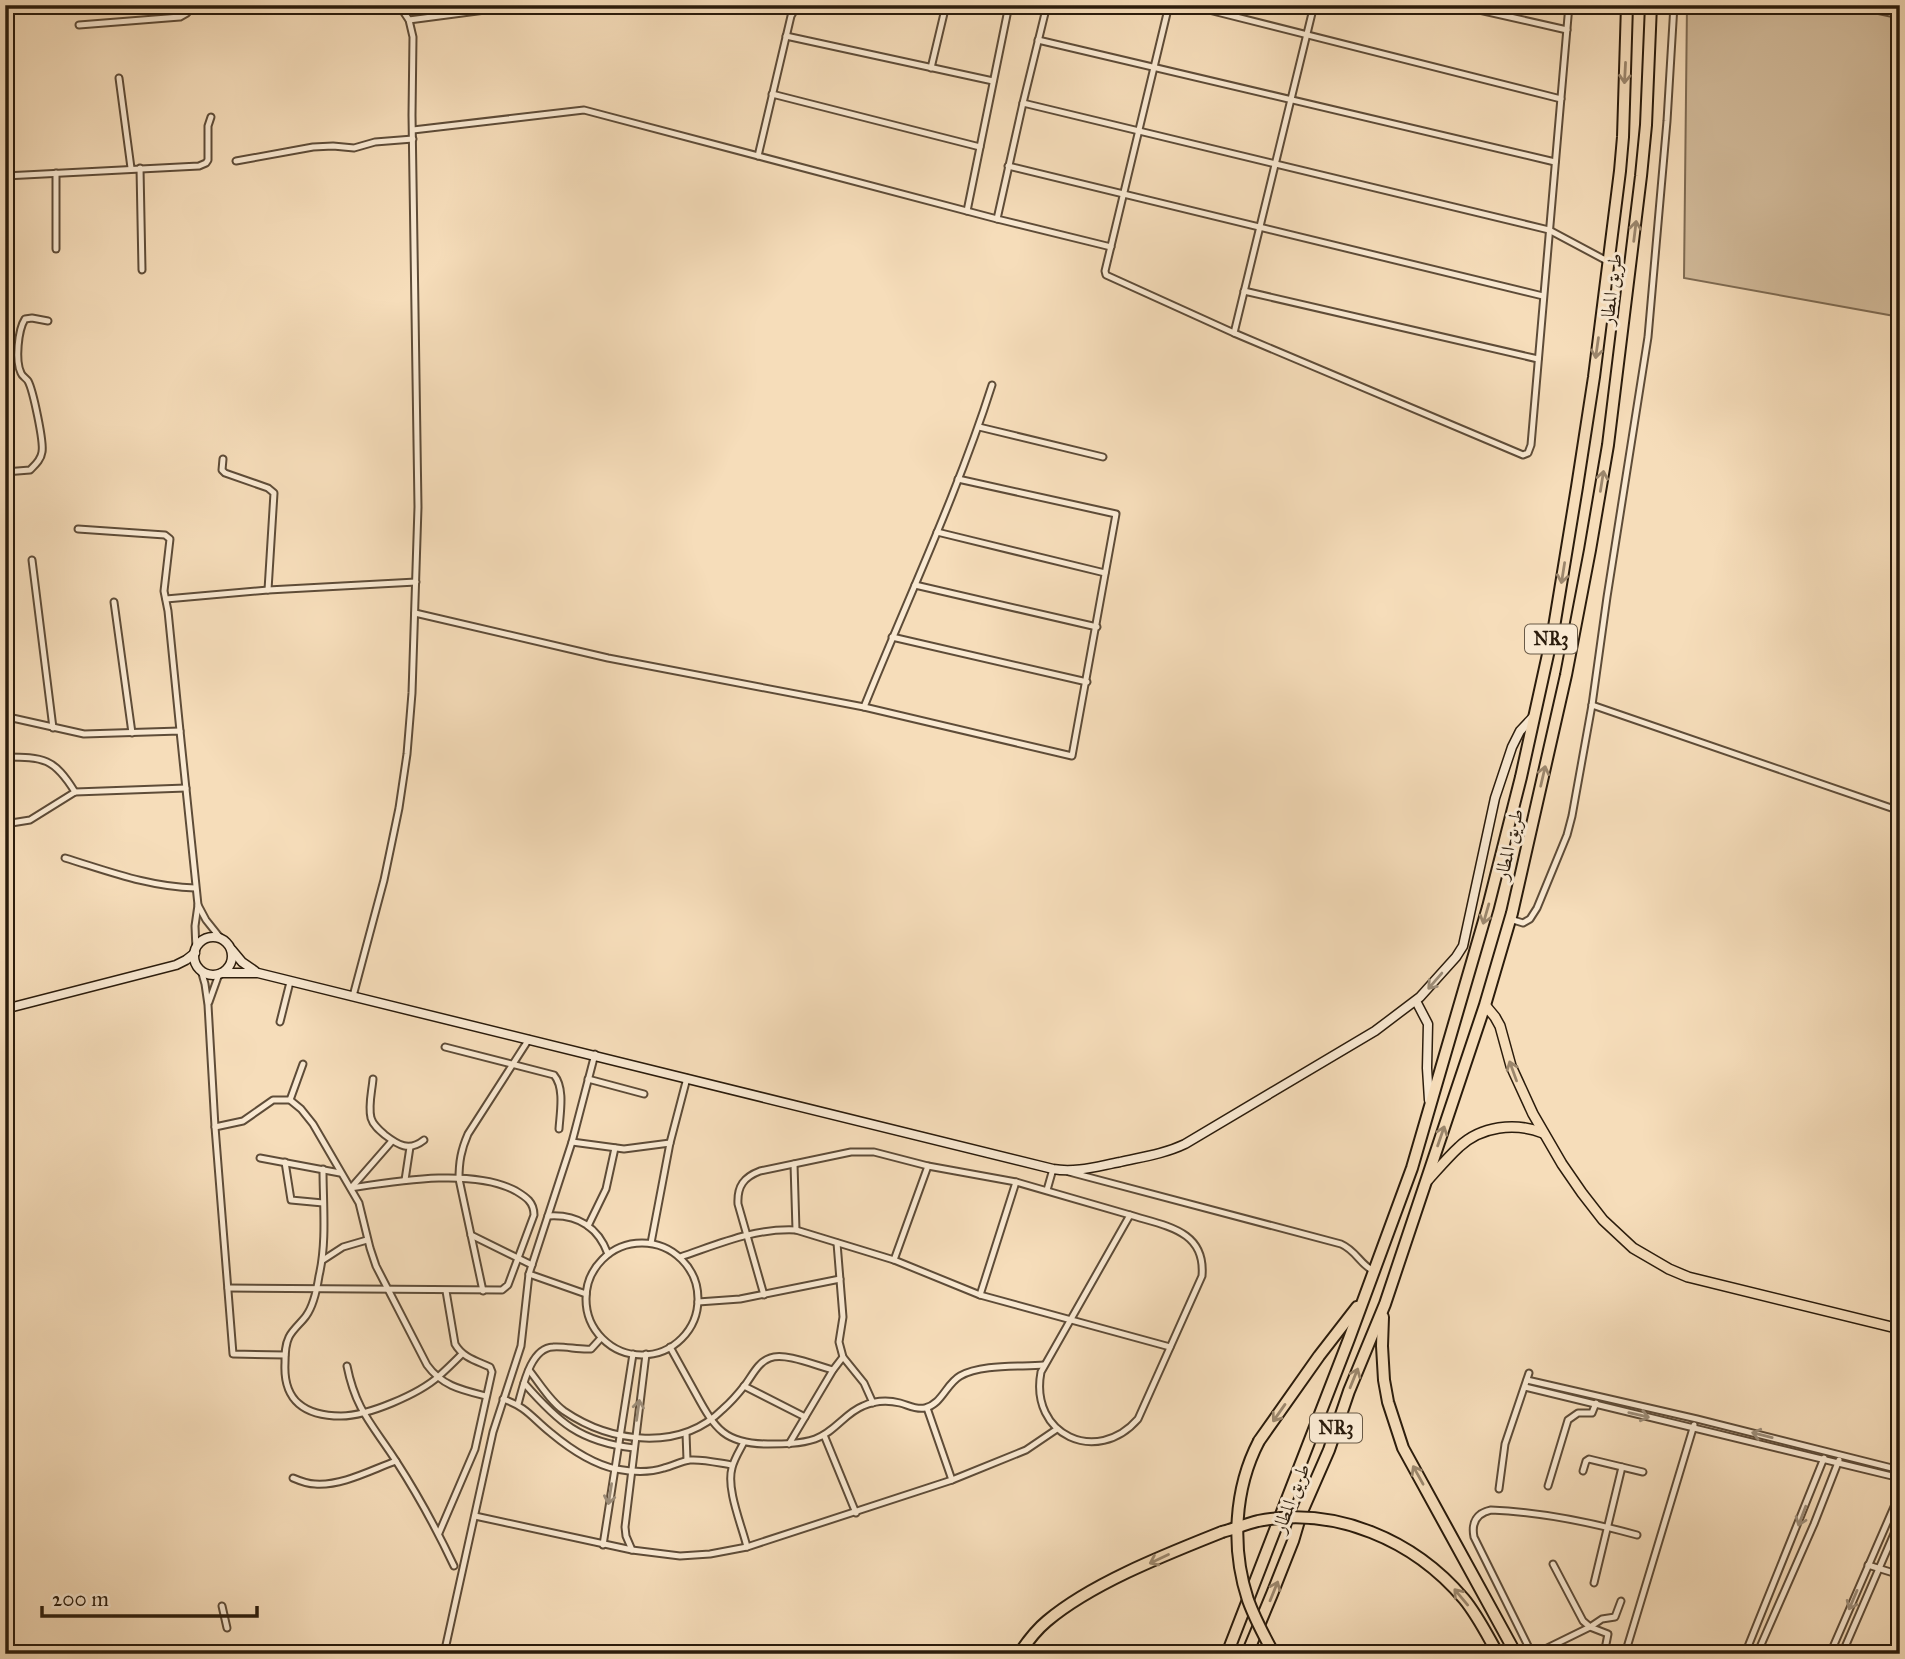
<svg xmlns="http://www.w3.org/2000/svg" width="1905" height="1659" viewBox="0 0 1905 1659" font-family="'IM FELL Great Primer',Amiri,serif">
<style>
.green{fill:#d3bc9c;stroke:#7f6c54;stroke-width:2}
.lines{fill:none;stroke-linecap:round;stroke-linejoin:round}
.street-casing{stroke:#5e4c38;stroke-width:9}
.secondary-casing{stroke:#2b1c0c;stroke-width:11}
.primary-casing{stroke:#2b1c0c;stroke-width:12}
.highway-casing{stroke:#2b1c0c;stroke-width:14}
.street{stroke:#f9e9d2;stroke-width:5}
.secondary{stroke:#f9e9d2;stroke-width:8}
.primary{stroke:#f6ddba;stroke-width:9}
.highway{stroke:#f6ddba;stroke-width:10}
.highway-bridge-casing{stroke:#2b1c0c;stroke-width:14;stroke-linecap:butt}
.highway-bridge{stroke:#f6ddba;stroke-width:10}
.oneway{stroke:#9b866c}
.oneway2{stroke:#9c8d79}
.labels{text-anchor:middle;dominant-baseline:central;stroke-width:6;stroke-linejoin:round;paint-order:stroke}
.shield{fill:#f9e9d2;stroke:#695a47;stroke-width:2}
.shield-label{font-size:18px;font-weight:bold;fill:#2b1c0c}
.street-label{font-size:19px;fill:#2b1c0c;stroke:#f9e9d2}
</style>
<rect width="100%" height="100%" fill="#f6ddba"/>
<filter id="stains"><feTurbulence type="fractalNoise" baseFrequency=".00286" numOctaves="4"/><feColorMatrix values="0 0 0 0 .2 0 0 0 0 .09 0 0 0 0 .02 0 0 0 .5 -.17"/></filter>
<radialGradient id="worn" r=".72"><stop offset=".6" stop-color="#630" stop-opacity="0"/><stop offset="1" stop-color="#630" stop-opacity=".3"/></radialGradient>
<!-- green -->
<polygon class="green" points="1687,5 1900,5 1900,317 1684,278"/>
<g class="lines">
<!-- street casing -->
<g class="street-casing">
<g id="street">
<polyline points="1047,5 1023,103 997,219 1111,247"/>
<polyline points="1169,5 1105,271 1106,275 1234,333 1523,455 1528,453 1531,445 1569,5"/>
<polyline points="1189,5 1561,99"/>
<polyline points="1457,5 1567,30"/>
<polyline points="1853,5 1900,15"/>
<polyline points="409,20 485,10 549,5"/>
<polyline points="79,25 180,17 187,13 188,5"/>
<polyline points="786,36 993,81"/>
<polyline points="1038,40 1555,162"/>
<polyline points="931,68 946,5"/>
<polyline points="119,78 131,168"/>
<polyline points="772,94 980,147"/>
<polyline points="1023,103 1549,230 1609,262"/>
<polyline points="413,130 584,110 997,219"/>
<polyline points="758,156 791,16 795,9 803,5"/>
<polyline points="236,161 313,147 333,146 354,148 375,142 413,139"/>
<polyline points="1008,166 1543,296"/>
<polyline points="140,168 142,270"/>
<polyline points="56,173 56,249"/>
<polyline points="5,176 199,166 206,163 208,160 208,126 211,117"/>
<polyline points="967,211 1009,5"/>
<polyline points="1244,291 1538,359"/>
<polyline points="1234,333 1314,5"/>
<polyline points="979,427 1103,457"/>
<polyline points="223,459 222,470 225,473 268,488 274,493 268,590"/>
<path d="M5 472 30 470C35 465 41 460 42 452 44 442 33 390 28 381 26 378 22 376 21 373 15 361 18 330 25 319L32 318 48 321"/>
<polyline points="78,529 165,535 170,539 164,591 168,611 180,731"/>
<polyline points="937,532 1105,573"/>
<polyline points="32,560 53,728"/>
<polyline points="915,585 1097,627"/>
<polyline points="166,599 268,590 416,582"/>
<polyline points="114,602 132,733"/>
<polyline points="415,613 608,658 864,707 1072,756 1116,514 958,479"/>
<polyline points="892,637 1087,682"/>
<polyline points="5,699 8,717 84,734 180,731 198,905 206,920 222,940"/>
<polyline points="1592,705 1900,811"/>
<path d="M864 707C907 600 957 495 992 385"/>
<path d="M5 757C44 757 54 758 75 792"/>
<polyline points="5,824 30,820 75,792 186,788"/>
<path d="M65 858C108 871 149 887 195 888"/>
<polyline points="1510,919 1523,923 1530,919 1537,908 1567,835 1572,816 1592,705 1607,597 1648,337 1667,121 1674,5"/>
<polyline points="196,950 195,926 198,905"/>
<polyline points="201,970 205,984 208,1005 215,1127 233,1354 285,1355"/>
<polyline points="353,996 384,880 399,808 407,754 412,693 418,507 412,115 413,37 409,20 399,5"/>
<polyline points="209,1002 219,974"/>
<polyline points="280,1022 290,982"/>
<path d="M445 1047 554 1075C565 1088 560 1113 559 1129"/>
<path d="M373 1079C372 1091 368 1106 371 1118 373 1125 379 1130 385 1135 398 1145 409 1152 424 1140"/>
<polyline points="588,1079 644,1094"/>
<polyline points="290,1100 303,1064"/>
<path d="M215 1127 243 1121 273 1100H290L301 1109 313 1124 359 1203 370 1248 376 1266 427 1365C442 1386 462 1390 486 1396"/>
<polyline points="572,1142 624,1149 670,1143"/>
<polyline points="260,1158 340,1173"/>
<polyline points="285,1162 291,1200 323,1203"/>
<polyline points="794,1164 796,1230"/>
<path d="M323 1169C323 1204 327 1242 319 1276 317 1289 314 1305 306 1316 301 1323 293 1329 289 1337 285 1345 285 1354 285 1363 283 1401 305 1416 341 1416 368 1416 419 1394 439 1376 447 1369 455 1361 462 1354"/>
<path d="M1069 1172 1341 1244C1357 1251 1360 1265 1374 1271"/>
<polyline points="405,1180 410,1147"/>
<polyline points="351,1188 392,1141"/>
<polyline points="1047,1190 1053,1169"/>
<path d="M1130 1215C1165 1226 1206 1230 1202 1276L1138 1419C1097 1466 1029 1435 1041 1372Z"/>
<path d="M548 1216C577 1214 598 1227 608 1254"/>
<polyline points="588,1226 606,1189 615,1148"/>
<polyline points="471,1235 532,1265"/>
<polyline points="651,1243 670,1143 687,1078"/>
<polyline points="837,1243 843,1317 839,1342 843,1357 864,1383 873,1403"/>
<circle cx="642" cy="1299" r="56"/>
<path d="M680 1257C719 1244 754 1228 796 1230L894 1260 980 1295 1170 1347"/>
<polyline points="323,1260 343,1247 367,1240"/>
<polyline points="894,1260 928,1166"/>
<polyline points="529,1274 586,1294"/>
<path d="M228 1288 502 1290 508 1285 534 1215C534 1202 526 1197 516 1191 474 1168 397 1181 351 1188"/>
<path d="M483 1291 459 1179C459 1162 461 1150 468 1134L529 1039"/>
<path d="M764 1295 738 1204C737 1186 744 1177 760 1171L851 1152H874L928 1166 1016 1182 1130 1215"/>
<polyline points="980,1295 1016,1182"/>
<polyline points="698,1302 740,1299 840,1279"/>
<path d="M670 1347C679 1363 687 1378 696 1394 715 1429 725 1444 768 1444 784 1444 800 1444 815 1439 835 1432 845 1413 863 1406 874 1401 888 1400 900 1403 908 1405 916 1410 925 1408 942 1404 946 1384 960 1376 981 1364 1019 1367 1044 1365"/>
<path d="M347 1366C356 1411 373 1425 396 1461 418 1495 437 1530 454 1566"/>
<path d="M529 1370C540 1384 550 1401 564 1411 611 1443 680 1452 723 1409 731 1402 738 1394 745 1385 752 1376 758 1362 770 1358 785 1352 817 1366 833 1370"/>
<polyline points="1527,1380 1697,1419 1900,1470"/>
<path d="M524 1383C558 1422 580 1442 634 1448"/>
<polyline points="744,1386 805,1417"/>
<polyline points="1525,1387 1900,1478"/>
<path d="M503 1399C527 1407 532 1418 551 1433 569 1448 593 1464 616 1469 632 1472 649 1473 664 1468 673 1466 681 1461 690 1460 703 1459 719 1463 732 1465"/>
<path d="M518 1404C523 1387 530 1348 553 1347 566 1346 578 1350 591 1349L601 1338"/>
<polyline points="927,1408 952,1480"/>
<polyline points="686,1433 687,1460"/>
<polyline points="824,1435 856,1513"/>
<path d="M744 1442C740 1450 734 1459 732 1468 726 1489 742 1526 747 1547"/>
<polyline points="789,1444 833,1370 843,1357"/>
<polyline points="1583,1471 1586,1461 1589,1459 1643,1472"/>
<path d="M293 1478C300 1481 307 1484 315 1484 342 1486 371 1470 396 1461"/>
<polyline points="1548,1486 1568,1420 1578,1413 1592,1413 1596,1403"/>
<polyline points="1499,1489 1505,1444 1529,1373"/>
<polyline points="475,1516 632,1550 680,1556 710,1554 747,1547 952,1480 1026,1450 1057,1429"/>
<path d="M439 1533 475 1449 492 1372 490 1367C477 1361 463 1358 455 1344L446 1291"/>
<polyline points="603,1545 633,1354"/>
<polyline points="632,1550 626,1536 625,1527 646,1354"/>
<polyline points="1553,1564 1583,1621 1590,1627 1608,1634 1604,1654"/>
<polyline points="1868,1565 1900,1575"/>
<polyline points="1594,1583 1622,1467"/>
<polyline points="222,1606 227,1628"/>
<polyline points="444,1654 493,1432 521,1346 529,1274 572,1142 595,1054"/>
<path d="M1532 1654 1474 1537C1471 1522 1477 1513 1491 1510 1541 1512 1590 1522 1637 1535"/>
<polyline points="1535,1654 1590,1627 1602,1619 1615,1617 1621,1601"/>
<polyline points="1625,1654 1694,1425"/>
<polyline points="1745,1654 1824,1458"/>
<polyline points="1757,1654 1814,1524 1839,1460"/>
<polyline points="1830,1654 1900,1493"/>
<polyline points="1842,1654 1900,1520"/>
</g>
</g>
<!-- secondary casing -->
<g class="secondary-casing">
<g id="secondary">
<circle cx="213" cy="956" r="19"/>
<polyline points="232,950 242,962 255,971"/>
<path d="M222 973H258L1053 1169C1076 1173 1098 1166 1120 1162 1142 1157 1164 1154 1185 1144L1375 1031 1420 997 1456 957 1463 946 1495 798 1512 747 1520 731 1534 716"/>
<polyline points="1416,1001 1428,1024 1427,1068 1429,1100"/>
<polyline points="5,1009 176,965 186,960 195,953"/>
</g>
</g>
<!-- primary casing -->
<g class="primary-casing">
<g id="primary">
<polyline points="1485,1005 1495,1017 1500,1026 1511,1066 1533,1114 1562,1164 1582,1193 1603,1220 1633,1248 1669,1269 1688,1277 1900,1329"/>
<path d="M1428 1180C1438 1169 1448 1157 1459 1147 1481 1126 1515 1122 1543 1133"/>
</g>
</g>
<!-- highway casing -->
<g class="highway-casing">
<g id="highway">
<polyline points="1383,1317 1382,1346 1384,1380 1388,1402 1403,1448 1516,1654"/>
<polyline points="1259,1441 1319,1356 1357,1307"/>
<path d="M1019 1654C1027 1642 1036 1630 1047 1621 1092 1583 1167 1554 1222 1532"/>
<polyline points="1227,1654 1349,1339 1412,1168 1488,907 1521,777 1554,627 1577,487 1594,377 1620,171 1623,137 1627,5"/>
<polyline points="1247,1654 1272,1594 1293,1541 1301,1514 1329,1450 1349,1391 1385,1304 1485,1005 1512,913 1566,675 1590,550 1608,445 1641,176 1646,125 1651,5"/>
</g>
</g>
<!-- street -->
<use href="#street" class="street"/>
<!-- secondary -->
<use href="#secondary" class="secondary"/>
<!-- primary -->
<use href="#primary" class="primary"/>
<!-- highway -->
<use href="#highway" class="highway"/>
<!-- highway-bridge casing -->
<g class="highway-bridge-casing">
<g id="highway-bridge">
<path d="M1259 1441C1234 1489 1231 1548 1248 1600 1255 1619 1264 1636 1274 1654"/>
<path d="M1222 1532C1233 1529 1246 1524 1258 1521 1336 1506 1414 1540 1464 1599 1478 1616 1487 1635 1498 1654"/>
</g>
</g>
<!-- highway-bridge -->
<use href="#highway-bridge" class="highway-bridge"/>
</g>
<!-- one-way arrows -->
<defs><path id="oneway-shaft" d="M-6 0H5M1.5-3L5.5 0L1.5 3" fill="none" stroke-width="1.6" stroke-linecap="round" stroke-linejoin="round" transform="scale(1.75)"/></defs>
<g class="oneway">
<use href="#oneway-shaft" transform="translate(1625 73) rotate(93)"/>
<use href="#oneway-shaft" transform="translate(1635 231) rotate(-83)"/>
<use href="#oneway-shaft" transform="translate(1597 348) rotate(98)"/>
<use href="#oneway-shaft" transform="translate(1602 481) rotate(-81)"/>
<use href="#oneway-shaft" transform="translate(1563 573) rotate(99)"/>
<use href="#oneway-shaft" transform="translate(1543 776) rotate(-77)"/>
<use href="#oneway-shaft" transform="translate(1486 914) rotate(106)"/>
<use href="#oneway-shaft" transform="translate(1513 1071) rotate(-110)"/>
<use href="#oneway-shaft" transform="translate(1441 1136) rotate(-71)"/>
<use href="#oneway-shaft" transform="translate(1354 1378) rotate(-68)"/>
<use href="#oneway-shaft" transform="translate(1279 1413) rotate(125)"/>
<use href="#oneway-shaft" transform="translate(1418 1475) rotate(-119)"/>
<use href="#oneway-shaft" transform="translate(1159 1559) rotate(155)"/>
<use href="#oneway-shaft" transform="translate(1274 1591) rotate(-68)"/>
<use href="#oneway-shaft" transform="translate(1461 1597) rotate(-130)"/>
</g>
<g class="oneway2">
<use href="#oneway-shaft" transform="translate(1435 981) rotate(131)"/>
<use href="#oneway-shaft" transform="translate(638 1410) rotate(-82)"/>
<use href="#oneway-shaft" transform="translate(1639 1415) rotate(13)"/>
<use href="#oneway-shaft" transform="translate(1762 1435) rotate(-166)"/>
<use href="#oneway-shaft" transform="translate(610 1494) rotate(99)"/>
<use href="#oneway-shaft" transform="translate(1802 1516) rotate(111)"/>
<use href="#oneway-shaft" transform="translate(1853 1600) rotate(113)"/>
</g>
<g class="labels">
<!-- shield labels -->
<g class="shield">
<rect x="1525" y="624.5" width="52" height="29" rx="5"/>
<rect x="1310" y="1413.5" width="52" height="29" rx="5"/>
</g>
<g class="shield-label">
<text x="1551" y="639">NR3</text>
<text x="1336" y="1428">NR3</text>
</g>
<!-- street labels -->
<g class="street-label">
<text transform="translate(1611 289) rotate(-83)">طريق المطار</text>
<text transform="translate(1509 844) rotate(-77)">طريق المطار</text>
<text transform="translate(1291 1498) rotate(-69)">طريق المطار</text>
</g>
</g>
<!-- margin -->
<rect width="1905" height="1659" fill="none" stroke="#f6ddba" stroke-width="28"/>
<rect x="7" y="7" width="1891" height="1645" fill="none" stroke="#2b1c0c" stroke-width="3.5"/>
<rect x="14" y="14" width="1877" height="1631" fill="none" stroke="#2b1c0c" stroke-width="2"/>
<!-- scale -->
<path d="M42 1606v10h215v-10" fill="none" stroke="#2b1c0c" stroke-width="3.5"/>
<text x="52" y="1606" font-size="21" fill="#2b1c0c" stroke="#f9e9d2" stroke-width="5" paint-order="stroke">200 m</text>
<rect width="100%" height="100%" filter="url(#stains)"/>
<rect width="100%" height="100%" fill="url(#worn)"/>
</svg>
